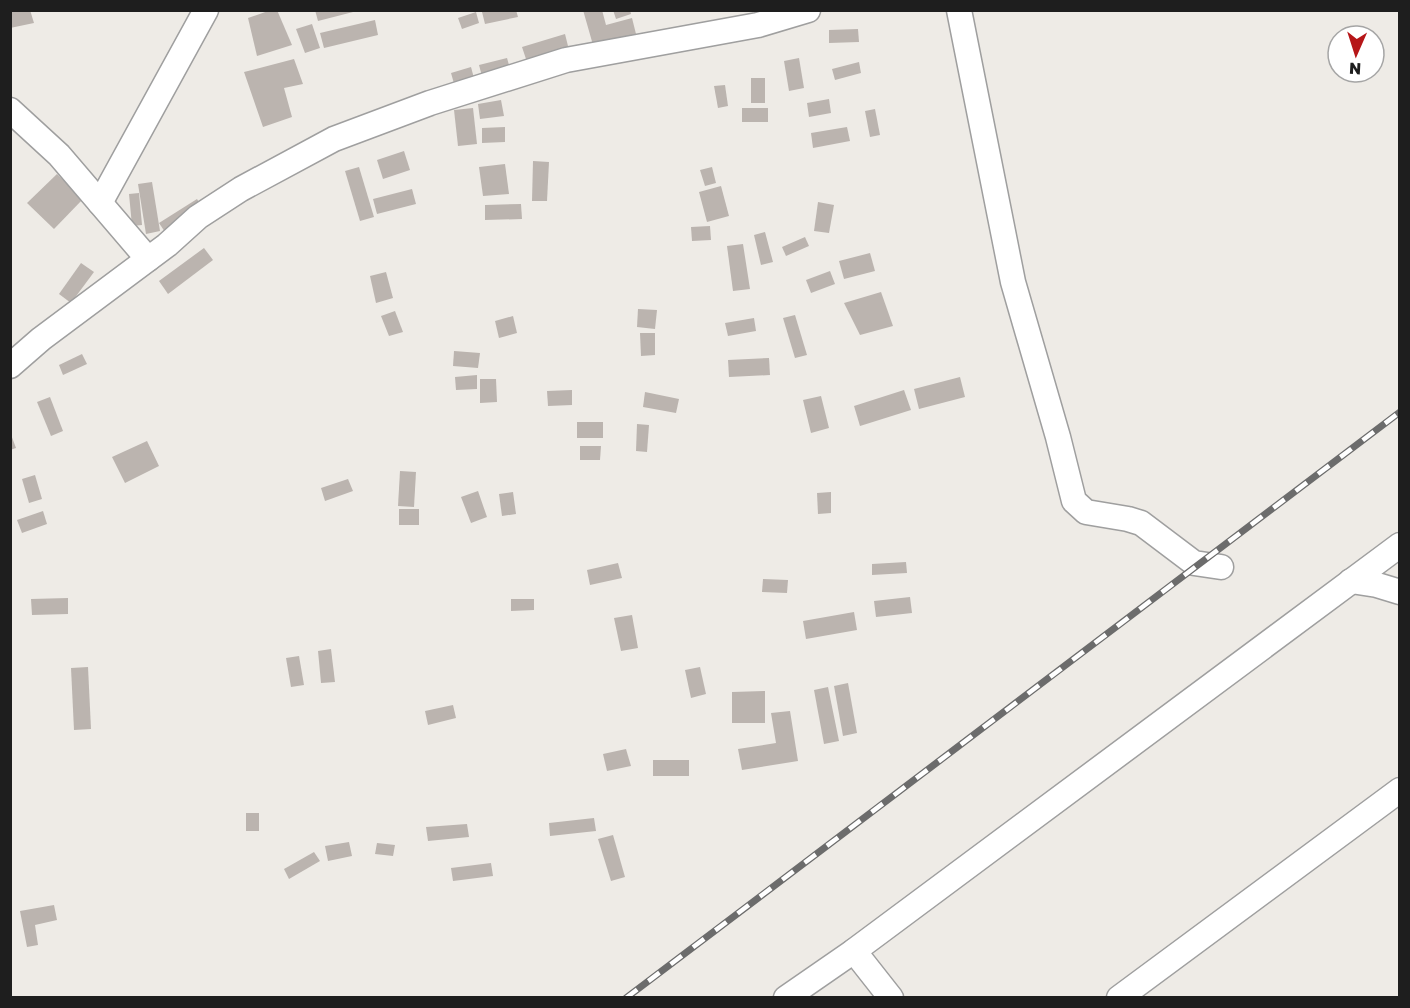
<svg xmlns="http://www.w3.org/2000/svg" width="1410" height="1008" viewBox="0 0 1410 1008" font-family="'Golos Text',sans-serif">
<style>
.building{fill:#bbb4af}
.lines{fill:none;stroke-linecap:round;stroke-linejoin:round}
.street-casing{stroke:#9f9f9f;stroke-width:27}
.street{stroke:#fff;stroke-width:24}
.rail-casing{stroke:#6c6c6c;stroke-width:7}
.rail{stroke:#fff;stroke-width:4.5;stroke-dasharray:14;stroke-linecap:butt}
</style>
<rect width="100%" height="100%" fill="#eeebe6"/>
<!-- building -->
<g class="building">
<polygon points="10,10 30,10 34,23 10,28"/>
<polygon points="271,10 277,10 292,45 257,56 248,18"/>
<polygon points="315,10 357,10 357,11 318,21"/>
<polygon points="487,10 516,10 518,17 485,24 482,12"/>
<polygon points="583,10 602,10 606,25 632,18 636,34 593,45"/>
<polygon points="613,10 630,10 631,14 616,19"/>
<polygon points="476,12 479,23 462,29 458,18"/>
<polygon points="375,20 378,35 324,48 320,33"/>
<polygon points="312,24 320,48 305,53 296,29"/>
<polygon points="858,29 859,42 829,43 829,30"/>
<polygon points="565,34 569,50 527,62 522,47"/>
<polygon points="507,58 511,72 483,80 479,65"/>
<polygon points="799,58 804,88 789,91 784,61"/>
<polygon points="294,59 303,84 284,88 292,117 263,127 244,72"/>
<polygon points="859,62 861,73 835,80 832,69"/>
<polygon points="471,67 475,82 455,87 451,73"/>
<rect x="751" y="78" width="14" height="25"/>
<polygon points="725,85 728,106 718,108 714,86"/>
<polygon points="829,99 831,113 809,117 807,103"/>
<polygon points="501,100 504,116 480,119 478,104"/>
<polygon points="473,108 477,144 458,146 454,110"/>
<rect x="742" y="108" width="26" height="14"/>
<polygon points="875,109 880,135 870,137 865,111"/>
<polygon points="505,127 505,142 482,143 482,128"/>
<polygon points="847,127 850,141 813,148 811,133"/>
<polygon points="404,151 410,170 383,179 377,160"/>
<polygon points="533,161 549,162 547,201 532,201"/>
<polygon points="505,164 509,194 483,196 479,167"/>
<polygon points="359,167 374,217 360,221 345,171"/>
<polygon points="712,167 716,183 705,186 700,170"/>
<polygon points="57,174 83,199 54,229 27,203"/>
<polygon points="152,182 160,231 146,234 138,184"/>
<polygon points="721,186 729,216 707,222 699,192"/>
<polygon points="412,189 416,204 377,214 373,199"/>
<polygon points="139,193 142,225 132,226 129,194"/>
<polygon points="197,199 202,207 165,232 159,223"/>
<polygon points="818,202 834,205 829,233 814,231"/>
<polygon points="521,204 522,219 485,220 485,205"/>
<polygon points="710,226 711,240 692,241 691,227"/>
<polygon points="765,232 773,262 761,265 754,235"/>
<polygon points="805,237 809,246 786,256 782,247"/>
<polygon points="743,244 750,289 733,291 727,246"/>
<polygon points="204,248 213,260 168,294 159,281"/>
<polygon points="870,253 875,271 844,279 839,261"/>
<polygon points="81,263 94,272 71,303 59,294"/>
<polygon points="830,271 835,284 811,293 806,280"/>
<polygon points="386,272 393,298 376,303 370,276"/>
<polygon points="881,292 893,326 860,335 844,303"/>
<polygon points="638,309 657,310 655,329 637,327"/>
<polygon points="395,311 403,332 389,336 381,316"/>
<polygon points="795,315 807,355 795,358 783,318"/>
<polygon points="513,316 517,333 499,338 495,321"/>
<polygon points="754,318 756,331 728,336 725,323"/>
<polygon points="640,333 655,333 655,355 641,356"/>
<polygon points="454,351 480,353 478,368 453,366"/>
<polygon points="82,354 87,364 63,375 59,365"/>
<polygon points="769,358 770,375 729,377 728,360"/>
<polygon points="477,375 477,389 456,390 455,377"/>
<polygon points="960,377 965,397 919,409 914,389"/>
<polygon points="480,379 496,379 497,402 480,403"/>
<polygon points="572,390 572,405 548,406 547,391"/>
<polygon points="904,390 911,410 860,426 854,406"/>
<polygon points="645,392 679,399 676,413 643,407"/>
<polygon points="821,396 829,428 811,433 803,400"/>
<polygon points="50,397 63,431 51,436 37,402"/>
<rect x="577" y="422" width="26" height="16"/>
<polygon points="637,424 649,425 647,452 636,451"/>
<polygon points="10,432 16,448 10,450"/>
<polygon points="147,441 159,466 125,483 112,457"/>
<polygon points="580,446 601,446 600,460 580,460"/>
<polygon points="400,471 416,472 414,507 398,506"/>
<polygon points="35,475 42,499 29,503 22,479"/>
<polygon points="348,479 353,491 325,501 321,488"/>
<polygon points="478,491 487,517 471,523 461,497"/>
<polygon points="513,492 516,514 502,516 499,494"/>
<polygon points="831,492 831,513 818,514 817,493"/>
<rect x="399" y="509" width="20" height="16"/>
<polygon points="43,511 47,524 22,533 17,520"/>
<polygon points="906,562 907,573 872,575 872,564"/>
<polygon points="618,563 622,578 590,585 587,570"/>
<polygon points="763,579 788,580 787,593 762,592"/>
<polygon points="910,597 912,613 876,617 874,601"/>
<polygon points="68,598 68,614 32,615 31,599"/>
<polygon points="511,599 534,599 534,610 511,611"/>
<polygon points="854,612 857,630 806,639 803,621"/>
<polygon points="632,615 638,648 621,651 614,618"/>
<polygon points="331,649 335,682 321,683 318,651"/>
<polygon points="299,656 304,685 291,687 286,658"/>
<polygon points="88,667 91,729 74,730 71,668"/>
<polygon points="700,667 706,694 691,698 685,670"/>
<polygon points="848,683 857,733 843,736 834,686"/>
<polygon points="828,687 839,741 824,744 814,690"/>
<polygon points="765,691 765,723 732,723 732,692"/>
<polygon points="453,705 456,718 428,725 425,711"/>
<polygon points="790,711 798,761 742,770 738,749 776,743 771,713"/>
<polygon points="626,749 631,766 607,771 603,754"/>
<rect x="653" y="760" width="36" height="16"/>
<rect x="246" y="813" width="13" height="18"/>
<polygon points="594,818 596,831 550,836 549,823"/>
<polygon points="467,824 469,837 428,841 426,827"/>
<polygon points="613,835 625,877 611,881 598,839"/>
<polygon points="349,842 352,856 328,861 325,846"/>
<polygon points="377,843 395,845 393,856 375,854"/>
<polygon points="314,852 320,861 289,879 284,869"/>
<polygon points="491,863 493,876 453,881 451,868"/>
<polygon points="54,905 57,920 35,925 38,945 27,947 20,911"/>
</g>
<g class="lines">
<!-- street casing -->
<g class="street-casing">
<g id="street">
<polyline points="959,10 1013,282 1058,437 1074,501 1086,512 1128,519 1141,523 1194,563 1221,567"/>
<polyline points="10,110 59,155 148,259"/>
<polyline points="100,203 206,10"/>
<polyline points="10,366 41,339 167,245 198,217 241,189 334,139 430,103 566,60 758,25 808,10"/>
<polyline points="1351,581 1377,585 1400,592"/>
<polyline points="854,951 891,998"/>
<polyline points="786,998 854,951 1400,545"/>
<polyline points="1119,998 1400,790"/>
</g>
</g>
<!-- street -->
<use href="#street" class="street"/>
<!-- rail casing -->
<g class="rail-casing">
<polyline id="rail" points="626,998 1400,412"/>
</g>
<!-- rail -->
<use href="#rail" class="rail"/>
</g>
<!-- border -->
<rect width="1410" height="1008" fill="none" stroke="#1e1e1e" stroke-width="24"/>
<!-- north arrow -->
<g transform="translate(1356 54) rotate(183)"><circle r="28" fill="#ffffff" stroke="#a5a5a5" stroke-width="1.5"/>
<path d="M0-4.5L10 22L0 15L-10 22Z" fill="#b61618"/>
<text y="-9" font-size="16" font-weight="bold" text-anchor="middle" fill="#1e1e1e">N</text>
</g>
</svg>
